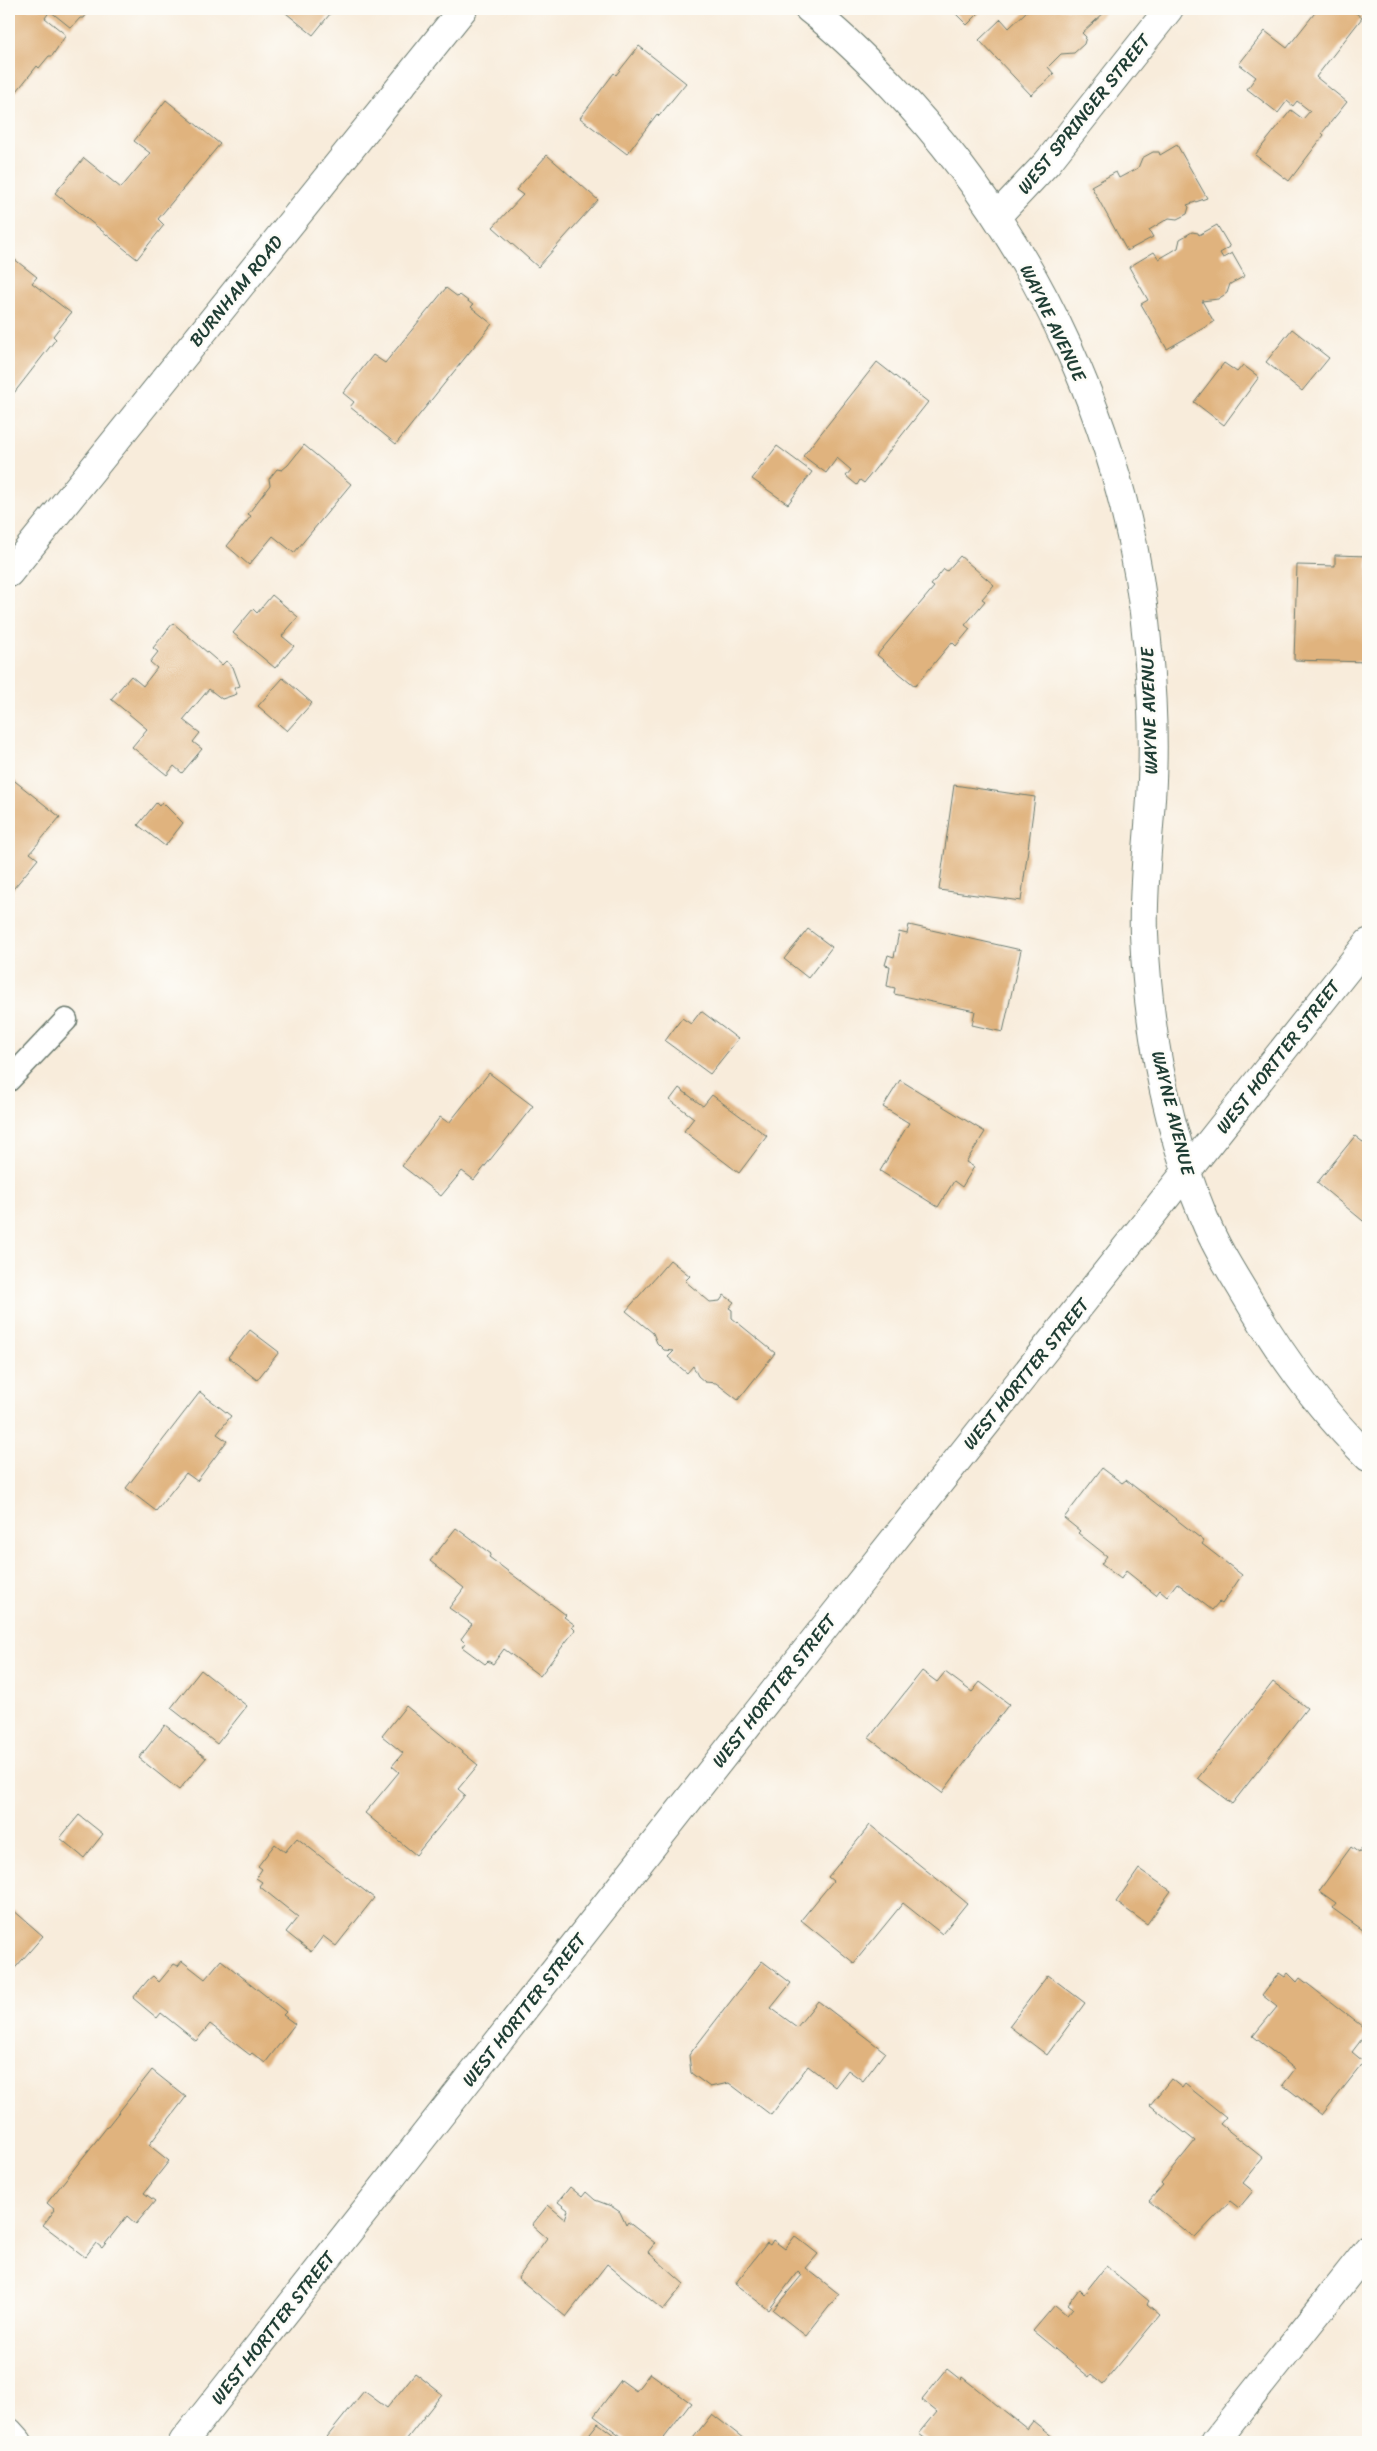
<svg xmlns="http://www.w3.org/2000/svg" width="1377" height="2451" viewBox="0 0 1377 2451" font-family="Sriracha,sans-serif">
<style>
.building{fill:#e0b37e}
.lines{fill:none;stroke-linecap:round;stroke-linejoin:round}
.service-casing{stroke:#6b7a6e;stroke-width:25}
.minor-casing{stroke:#6b7a6e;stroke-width:30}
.tertiary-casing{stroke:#6b7a6e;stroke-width:30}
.service{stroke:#fff;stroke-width:22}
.minor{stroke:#fff;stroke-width:28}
.tertiary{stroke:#fff;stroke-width:28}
.labels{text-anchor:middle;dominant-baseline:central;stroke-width:5;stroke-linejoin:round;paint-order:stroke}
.street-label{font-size:18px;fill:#1f3d34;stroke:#fdfcf7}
</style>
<rect width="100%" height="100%" fill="#fdfcf7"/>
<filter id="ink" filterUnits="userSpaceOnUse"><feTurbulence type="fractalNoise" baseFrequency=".02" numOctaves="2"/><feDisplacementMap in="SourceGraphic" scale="10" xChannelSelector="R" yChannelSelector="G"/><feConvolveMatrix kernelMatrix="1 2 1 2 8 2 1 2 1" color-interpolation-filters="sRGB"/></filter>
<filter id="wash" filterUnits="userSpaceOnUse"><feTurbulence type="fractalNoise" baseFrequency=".0096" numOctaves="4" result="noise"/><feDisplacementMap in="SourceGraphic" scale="20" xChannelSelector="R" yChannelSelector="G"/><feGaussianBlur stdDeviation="1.12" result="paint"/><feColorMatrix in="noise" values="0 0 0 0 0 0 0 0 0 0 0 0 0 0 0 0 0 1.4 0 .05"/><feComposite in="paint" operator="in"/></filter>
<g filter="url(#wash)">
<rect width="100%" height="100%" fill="#f8ecdb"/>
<g id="blocks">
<!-- building -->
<g class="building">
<polygon points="9,9 89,9 89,11 84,18 80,18 71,28 50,11 45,18 66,35 52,56 49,56 39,68 37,66 9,101"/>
<polygon points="281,9 334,9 313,35"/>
<polygon points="951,9 983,9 967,25"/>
<polygon points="1025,9 1104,9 1106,11 1082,33 1086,37 1084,44 1074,53 1061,54 1048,67 1054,74 1031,95 979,40 1001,19 1009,28 1027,11"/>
<polygon points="1318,9 1351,9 1362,18 1316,77 1347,102 1322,133 1324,135 1289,181 1255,155 1291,110 1303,119 1310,111 1297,101 1293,106 1287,101 1278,113 1247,89 1256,77 1239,64 1265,31 1287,48"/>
<polygon points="639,46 686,83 659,116 657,114 627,154 580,118 614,73 616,75"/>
<polygon points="166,100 220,144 158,219 164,225 137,259 55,193 84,158 121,188 150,153 134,141"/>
<polygon points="1177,145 1207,198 1187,205 1189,207 1187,214 1177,219 1169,218 1149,230 1153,237 1127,251 1091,186 1116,172 1119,178 1138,168 1142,158 1153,152 1159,152 1160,155"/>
<polygon points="547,155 598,200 538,267 493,227 523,195 516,190"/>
<polygon points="1217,225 1230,247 1220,253 1223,258 1232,253 1245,276 1230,284 1227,293 1218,299 1202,301 1214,322 1167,349 1141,304 1148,300 1129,267 1154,252 1159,259 1178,248 1180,239 1192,232 1198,233 1199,235"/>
<polygon points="9,255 37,277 32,283 71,313 53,336 56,339 14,393 9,390"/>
<polygon points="446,288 458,297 460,295 473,305 471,307 492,324 396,444 350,407 354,402 343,393 373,355 385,363"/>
<polygon points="1292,329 1329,358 1302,391 1266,362"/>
<polygon points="877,362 928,402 864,483 860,480 857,485 846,476 851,470 837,458 826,473 803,456"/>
<polygon points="1224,363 1237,372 1243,365 1259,377 1224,425 1194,402"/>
<polygon points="304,445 351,484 294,553 273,536 249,565 227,546 251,516 248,514 270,485 269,479 277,469 282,470 288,465"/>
<polygon points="777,446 812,472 788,504 752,479"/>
<polygon points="1335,555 1368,556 1368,662 1294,660 1297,565 1335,566"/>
<polygon points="960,556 994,585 982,599 985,601 965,625 970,629 956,646 952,642 915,686 877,655 934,587 931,585 944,569 947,571"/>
<polygon points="272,595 298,617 282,636 294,646 275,668 233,633 253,609 257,613"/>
<polygon points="173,623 222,665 226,661 233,667 240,686 234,688 237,694 222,699 209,689 183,720 200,733 193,742 202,749 182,773 174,766 167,775 132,747 147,729 111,699 131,676 143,686 157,668 150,662 158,652 153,648"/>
<polygon points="283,678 312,703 287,731 258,706"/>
<polygon points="11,778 60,817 30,853 38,859 9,894 9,780"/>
<polygon points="954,785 1035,797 1021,901 939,890"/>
<polygon points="162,802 183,823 165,846 138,825 156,803 159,806"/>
<polygon points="909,925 1021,950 1003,1032 972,1025 975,1011 894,994 895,988 887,986 890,966 885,965 888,955 894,957 899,932 907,934"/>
<polygon points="808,929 832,947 808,978 784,959"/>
<polygon points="701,1011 738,1039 710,1074 665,1041 682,1018 691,1024"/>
<polygon points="489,1073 533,1106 474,1180 462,1171 441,1196 402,1166 440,1117 449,1123"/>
<polygon points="900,1080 985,1132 966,1162 974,1167 962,1187 954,1181 938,1207 880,1171 909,1123 883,1107"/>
<polygon points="679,1088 703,1106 712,1095 767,1136 739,1173 684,1131 694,1118 670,1100"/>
<polygon points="1355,1136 1368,1146 1368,1225 1317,1183"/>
<polygon points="670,1260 690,1276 685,1281 710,1302 720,1301 724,1295 734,1302 729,1308 732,1310 732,1318 775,1353 738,1400 716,1383 705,1382 698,1376 693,1366 687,1373 668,1357 674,1351 664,1350 657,1343 653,1333 626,1311"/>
<polygon points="250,1330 279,1352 257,1380 228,1357"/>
<polygon points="200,1392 231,1416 217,1434 227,1441 197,1481 186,1473 156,1511 126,1488"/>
<polygon points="1102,1468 1122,1483 1126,1480 1204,1541 1202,1544 1242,1575 1222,1604 1219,1602 1212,1610 1177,1583 1167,1596 1160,1590 1156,1595 1126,1571 1121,1579 1101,1564 1107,1556 1078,1533 1080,1531 1064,1518"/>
<polygon points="456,1528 491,1554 489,1557 566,1615 564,1617 575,1625 572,1627 575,1630 540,1676 504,1649 493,1664 488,1661 485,1664 462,1647 465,1643 461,1639 472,1624 449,1608 464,1588 430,1561"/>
<polygon points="201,1670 247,1706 217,1744 171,1708"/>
<polygon points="922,1671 937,1682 945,1672 972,1692 980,1682 1009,1704 942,1793 869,1738"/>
<polygon points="1273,1682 1307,1708 1232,1804 1198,1778"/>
<polygon points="406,1706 478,1765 458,1789 465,1795 416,1855 365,1813 399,1772 392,1766 403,1753 382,1736"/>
<polygon points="165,1725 206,1758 179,1790 139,1758"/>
<polygon points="79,1815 103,1834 84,1858 60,1838"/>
<polygon points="870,1825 967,1903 942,1934 903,1903 854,1963 801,1920 833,1881 828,1877"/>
<polygon points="297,1838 374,1898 336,1946 323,1936 311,1952 286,1932 298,1917 259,1886 262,1882 256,1878 262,1869 258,1866 275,1844 285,1852"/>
<polygon points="1351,1847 1359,1853 1362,1848 1368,1852 1368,1941 1367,1933 1332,1908 1336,1903 1319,1891"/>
<polygon points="1139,1869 1171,1891 1147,1924 1116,1902"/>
<polygon points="12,1909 43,1936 9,1975 9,1912"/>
<polygon points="221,1960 286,2012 283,2015 295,2024 265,2063 252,2053 250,2055 210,2024 196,2041 161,2013 157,2018 133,1998 148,1980 153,1976 159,1982 174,1964 178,1966 182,1961 205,1979"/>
<polygon points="762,1961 791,1983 771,2008 797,2027 818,2001 885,2052 863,2081 848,2070 835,2087 808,2066 771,2115 729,2083 710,2087 691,2073 689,2055"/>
<polygon points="1279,1973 1285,1977 1288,1973 1297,1982 1300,1978 1368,2031 1352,2052 1364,2062 1322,2115 1283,2085 1295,2069 1253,2036 1277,2007 1262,1995"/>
<polygon points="1048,1975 1085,2003 1047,2055 1009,2026"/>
<polygon points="152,2070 186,2097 149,2145 169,2161 144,2193 155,2201 136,2224 127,2216 102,2248 96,2243 85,2257 43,2225 55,2210 47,2203"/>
<polygon points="1171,2079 1182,2088 1185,2084 1226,2117 1220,2124 1263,2158 1243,2183 1253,2191 1239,2208 1230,2201 1195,2238 1149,2201 1163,2185 1161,2183 1195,2141 1150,2105"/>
<polygon points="570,2187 582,2197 586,2192 595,2200 611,2206 620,2212 626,2225 628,2222 655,2243 648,2252 684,2284 663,2310 607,2264 566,2317 518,2278 547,2238 532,2225 548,2205 565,2219 568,2210 558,2202"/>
<polygon points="795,2236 818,2254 806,2268 839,2294 806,2336 773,2310 802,2275 798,2271 769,2310 735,2284 767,2243 770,2245 773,2240 785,2249"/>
<polygon points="1106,2266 1149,2301 1147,2304 1160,2315 1103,2384 1091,2374 1089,2377 1033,2331 1055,2305 1067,2315 1073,2308 1068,2304 1079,2289 1084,2294"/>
<polygon points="947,2369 961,2380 962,2377 1027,2429 1033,2421 1059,2442 930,2442 919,2434 937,2412 922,2400"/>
<polygon points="415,2373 442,2394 406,2440 407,2442 323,2442 364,2391 387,2408"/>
<polygon points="650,2373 691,2403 661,2442 629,2442 594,2416 621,2380 636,2391"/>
<polygon points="712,2414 748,2442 690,2442"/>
<polygon points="598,2423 623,2442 583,2442"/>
</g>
</g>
</g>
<g filter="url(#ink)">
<use href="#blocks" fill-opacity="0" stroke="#6b7a6e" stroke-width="1"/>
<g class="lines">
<!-- service casing -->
<g class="service-casing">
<polyline id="service" points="9,1080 66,1020"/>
</g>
<!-- minor casing -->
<g class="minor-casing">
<g id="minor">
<path d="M809 9C839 32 866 59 892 86 1037 238 1131 441 1148 651 1152 694 1154 737 1152 780 1150 831 1142 883 1144 934 1148 1030 1167 1129 1204 1218 1214 1243 1228 1266 1242 1289 1277 1350 1317 1407 1368 1457"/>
<polyline points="997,216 1047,163 1169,9"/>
<polyline points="9,573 463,9"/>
<polyline points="183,2442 827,1624 1368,943"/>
<polyline points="1215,2442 1368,2249"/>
</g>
</g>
<!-- tertiary casing -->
<g class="tertiary-casing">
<polyline id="tertiary" points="9,2432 18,2442"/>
</g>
<!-- service -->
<use href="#service" class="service"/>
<!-- minor -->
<use href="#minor" class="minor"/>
<!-- tertiary -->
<use href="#tertiary" class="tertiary"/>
</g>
</g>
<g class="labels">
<!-- street labels -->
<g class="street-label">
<text transform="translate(1084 114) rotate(-51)">WEST SPRINGER STREET</text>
<text transform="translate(236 291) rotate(-51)">BURNHAM ROAD</text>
<text transform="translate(1053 323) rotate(64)">WAYNE AVENUE</text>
<text transform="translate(1149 711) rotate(-92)">WAYNE AVENUE</text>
<text transform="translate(1278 1057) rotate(-52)">WEST HORTTER STREET</text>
<text transform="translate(1173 1113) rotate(76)">WAYNE AVENUE</text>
<text transform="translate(1026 1374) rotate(-51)">WEST HORTTER STREET</text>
<text transform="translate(774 1691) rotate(-52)">WEST HORTTER STREET</text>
<text transform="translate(524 2010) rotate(-52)">WEST HORTTER STREET</text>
<text transform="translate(273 2328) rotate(-52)">WEST HORTTER STREET</text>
</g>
</g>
<!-- margin -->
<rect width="1377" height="2451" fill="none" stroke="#fdfcf7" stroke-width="30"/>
</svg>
